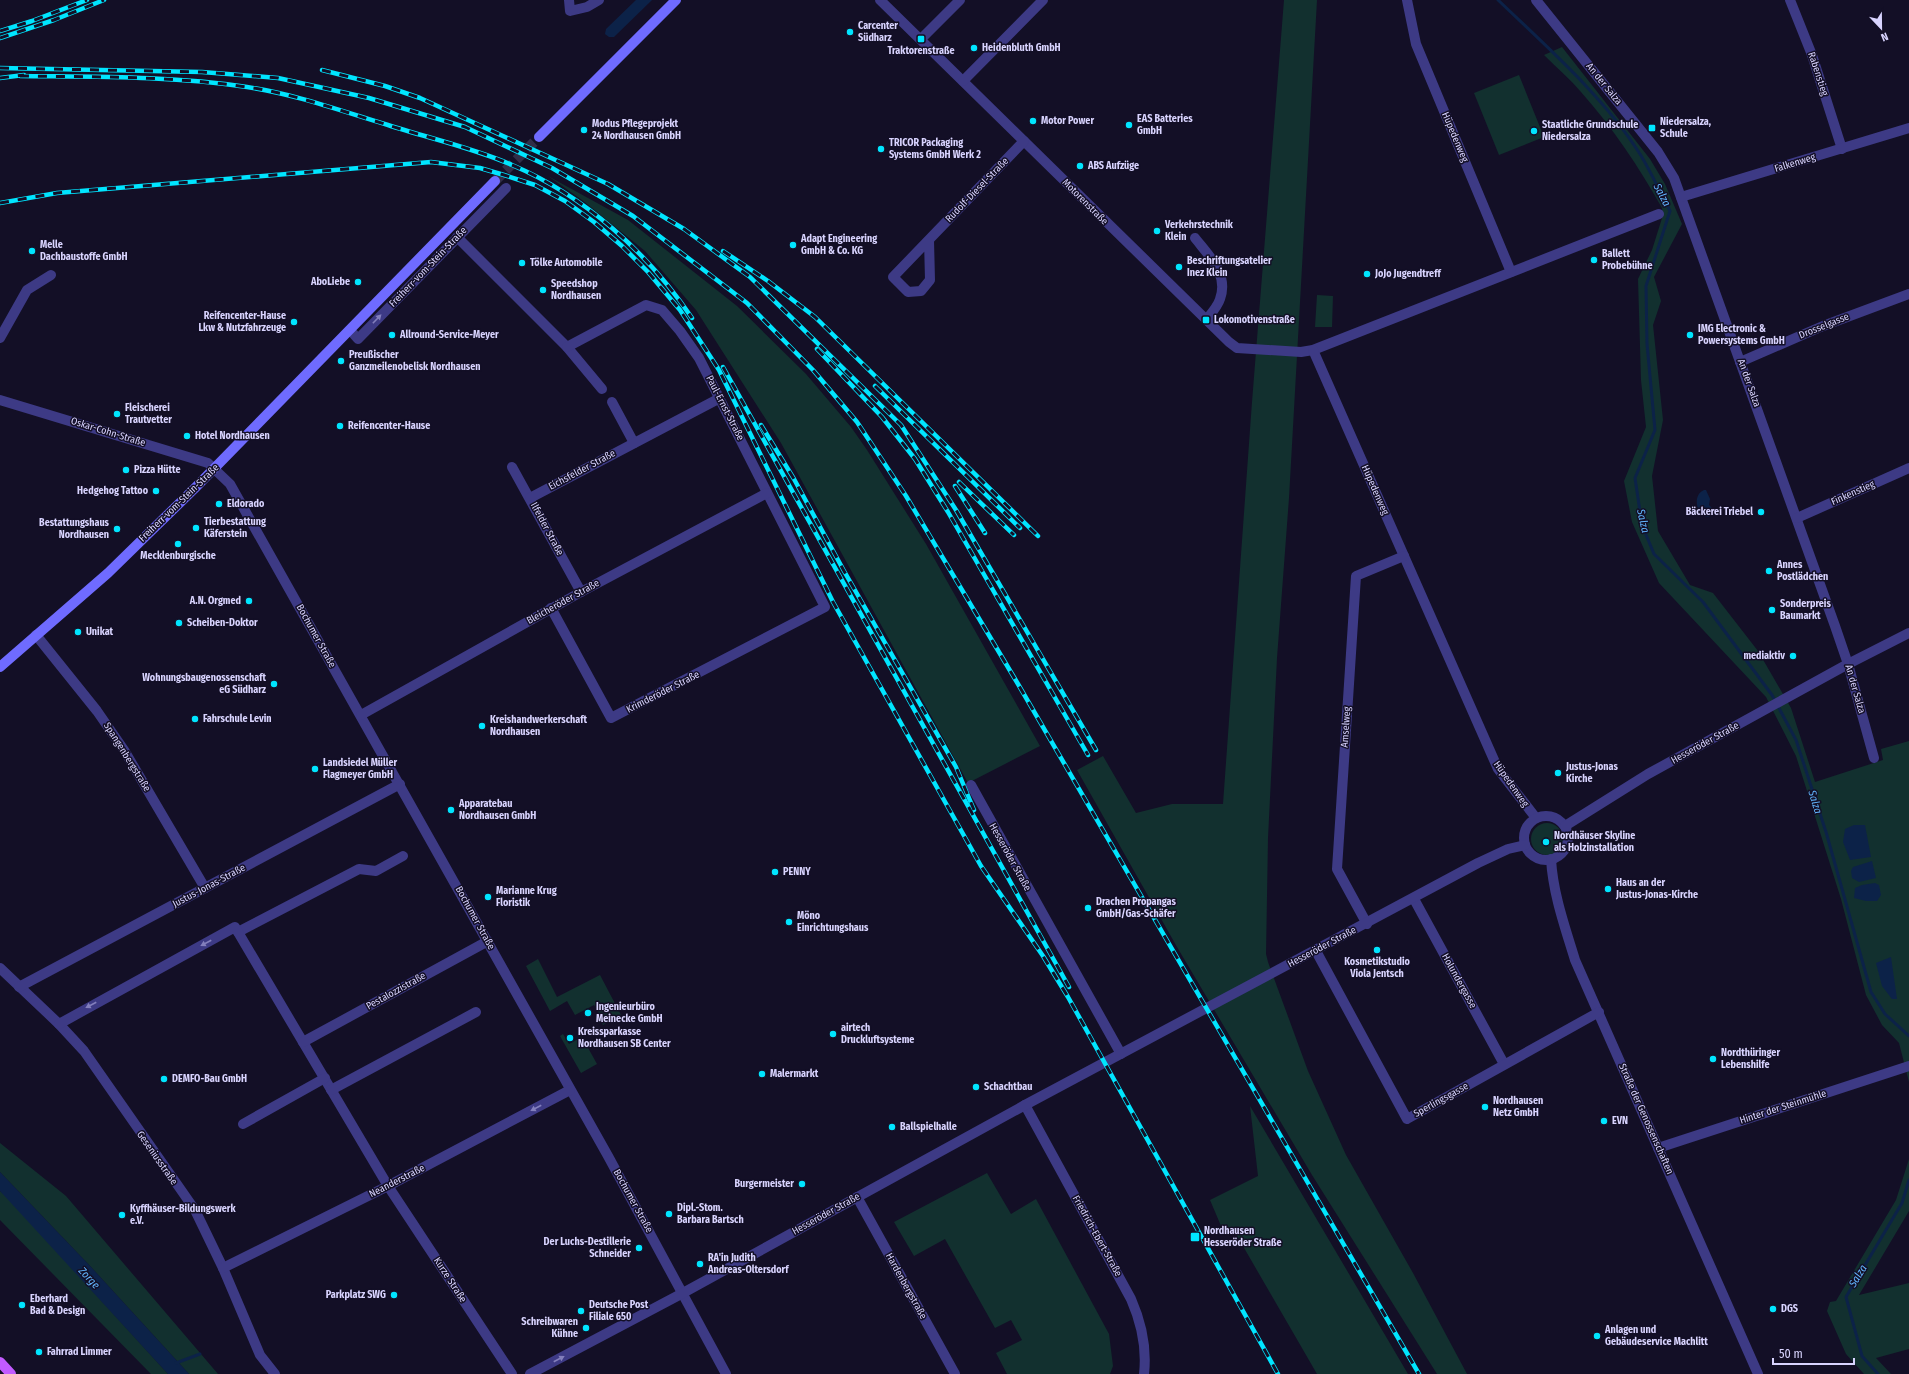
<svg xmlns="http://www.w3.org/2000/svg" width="1909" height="1374" viewBox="0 0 1909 1374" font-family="'Fira Sans Condensed',sans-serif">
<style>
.green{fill:#12302f}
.water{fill:#0c2248}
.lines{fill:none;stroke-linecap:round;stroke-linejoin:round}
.stream{stroke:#0c2248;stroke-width:3}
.secondary-tunnel{stroke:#312d47;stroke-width:10;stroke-dasharray:10 5;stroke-linecap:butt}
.minor{stroke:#3d3a85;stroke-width:10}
.secondary{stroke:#6f6bff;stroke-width:10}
.primary{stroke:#c25bff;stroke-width:10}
.rail-casing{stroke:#00e5ff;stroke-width:4.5}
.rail{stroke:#130f26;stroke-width:3;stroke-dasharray:9;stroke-linecap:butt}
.oneway{fill:#837fbc}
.poi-dot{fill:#00e5ff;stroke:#130f26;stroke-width:1.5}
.labels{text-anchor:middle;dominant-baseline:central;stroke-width:3;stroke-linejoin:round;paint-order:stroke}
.poi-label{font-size:10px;font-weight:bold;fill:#d9d4ff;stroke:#130f26;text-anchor:start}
.street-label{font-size:10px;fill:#d9d4ff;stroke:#130f26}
.water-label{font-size:11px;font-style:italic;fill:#62b6ff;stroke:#130f26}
</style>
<rect width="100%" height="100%" fill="#130f26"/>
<!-- green -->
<g class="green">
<polygon points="1284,0 1317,0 1289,498 1277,658 1268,838 1266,954 1268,962 1308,1071 1346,1155 1413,1273 1467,1374 1437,1374 1312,1175 1177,947 1077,770 1103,756 1136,813 1172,804 1223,804 1252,402"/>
<path d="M1562 47 1650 159 1665 184 1682 224 1654 277 1661 301 1653 325 1663 420 1652 476 1658 531 1690 585 1713 593 1758 651 1791 708 1815 782 1883 760 1881 749 1909 741V1082L1899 1043 1882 1025 1866 995 1841 899 1796 756 1766 697 1659 583 1632 522 1624 481 1646 427 1641 380 1638 279 1652 250 1663 215 1662 208C1639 167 1613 128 1581 92 1570 79 1557 68 1544 55Z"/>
<polygon points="1519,75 1544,137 1499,155 1474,93"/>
<polygon points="548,176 628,220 737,306 806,374 851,427 867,450 926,544 1040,746 968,783 781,443 696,310 645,251 582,200"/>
<polygon points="1317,295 1333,296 1332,327 1315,327"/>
<circle cx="1547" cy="839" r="16"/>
<polygon points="538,959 557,997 600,975 621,1015 603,1025 599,1018 601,1017 594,1005 575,1015 567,1001 550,1011 526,966"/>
<polygon points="563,1034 569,1044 582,1037 597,1064 581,1073 560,1036"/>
<polygon points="1250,1106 1408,1374 1317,1374 1236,1234 1224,1233 1210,1200 1258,1176"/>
<polygon points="0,1143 66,1196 218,1374 189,1374 91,1267 0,1172"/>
<polygon points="1909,1159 1909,1211 1859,1295 1909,1283 1909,1349 1876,1358 1891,1374 1864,1374 1846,1354 1827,1311 1830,1302 1836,1301 1896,1200"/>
<polygon points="987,1173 1011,1214 1036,1199 1109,1334 1113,1366 1110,1374 1007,1374 996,1353 1022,1340 1011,1320 995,1328 945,1239 914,1256 894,1222"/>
<polygon points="0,1191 6,1196 168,1374 151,1374 0,1220"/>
</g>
<!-- water -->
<g class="water">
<polygon points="636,0 652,0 614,37 609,37 605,34 606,29"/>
<path d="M1704 490H1706L1710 499 1709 505 1714 510 1713 514 1708 517C1696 515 1692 495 1704 490Z"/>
<polygon points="1854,825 1865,825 1871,857 1850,860 1843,842 1845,829"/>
<polygon points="1872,861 1876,878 1859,882 1852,878 1851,871 1853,867"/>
<polygon points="1875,883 1879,885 1881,895 1877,901 1866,901 1854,898 1855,888 1862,885"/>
<polygon points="1891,957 1897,999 1892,999 1882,986 1876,963"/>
<polygon points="0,1172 91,1267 189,1374 168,1374 0,1191"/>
</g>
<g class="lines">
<!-- stream -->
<g class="stream">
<path d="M1498 0C1547 47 1604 97 1640 154 1651 172 1660 192 1670 211L1646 286 1647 344 1655 430 1635 478 1642 525 1654 554 1703 602 1772 695 1796 740 1826 832 1871 992 1885 1014 1909 1036"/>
<polyline points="176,1363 200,1354"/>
<polyline points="1878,1374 1862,1356 1846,1297 1902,1203 1909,1180"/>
</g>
<!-- secondary-tunnel -->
<polyline class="secondary-tunnel" points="495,181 539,137"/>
<!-- minor -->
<g class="minor">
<polyline points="569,0 570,11 587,7 599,0"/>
<polyline points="880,0 1229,342 1237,348 1301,352 1313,350 1659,214"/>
<polyline points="1407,0 1416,44 1511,272"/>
<polyline points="1536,0 1658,152 1674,178 1835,626 1848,664 1874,758"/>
<polyline points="1790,0 1812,55 1842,149"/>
<polyline points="921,39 960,0"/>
<polyline points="963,81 1043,0"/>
<polyline points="1681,197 1909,128"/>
<polyline points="457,237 567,347 602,389"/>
<path d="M1195 238C1209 256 1229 274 1220 299 1218 306 1211 314 1206 320"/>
<polyline points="929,240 930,280 921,291 908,292 893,277 1024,141"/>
<polyline points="350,330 358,339 506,188"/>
<polyline points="0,338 27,290 51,275"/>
<polyline points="1313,350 1498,769 1536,818"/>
<polyline points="1740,362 1823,326 1909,294"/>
<polyline points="0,400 208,463 230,484 608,1156 726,1374"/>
<polyline points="612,402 634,443"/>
<polyline points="512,467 581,592"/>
<polyline points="530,498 720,398"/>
<polyline points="1797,518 1909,468"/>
<polyline points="551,608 611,718 825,607 699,358 680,331 662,310 646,305 567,347"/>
<polyline points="36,635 97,711 124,750 205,888"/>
<polyline points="361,715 581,592 767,493"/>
<polyline points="971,785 1121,1054"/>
<circle cx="1546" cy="838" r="22"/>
<polyline points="1565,826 1648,774 1848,664 1909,633"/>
<path d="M1551 859C1553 894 1565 927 1575 960L1758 1374"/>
<polyline points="1414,899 1504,1064"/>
<polyline points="1367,924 1337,869 1356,576 1404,556"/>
<polyline points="238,932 359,869 376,871 403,856"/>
<polyline points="1316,951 1407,1119 1599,1012"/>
<polyline points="0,968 59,1024 84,1051 195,1210 223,1268 260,1355 275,1374"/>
<polyline points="19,987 400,784"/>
<polyline points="59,1024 235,927 388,1186 512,1374"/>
<polyline points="303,1042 488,941"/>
<polyline points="331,1090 476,1012"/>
<path d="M1025 1105 1131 1299C1142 1324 1147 1347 1144 1374"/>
<polyline points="243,1124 325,1078"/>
<polyline points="1658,1148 1909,1066"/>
<polyline points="857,1197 955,1374"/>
<polyline points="223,1268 388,1186 570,1090"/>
<polyline points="530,1374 683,1293 1025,1105 1478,863 1508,849 1525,845"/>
</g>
<!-- secondary -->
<g class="secondary">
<polyline points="539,137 676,0"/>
<polyline points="0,667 108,573 194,489 495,181"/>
</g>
<!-- primary -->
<polyline class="primary" points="0,1362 11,1374"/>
<!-- rail casing -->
<g class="rail-casing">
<g id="rail">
<polyline points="0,31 32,21 87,0"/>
<polyline points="0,38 54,20 104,0"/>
<polyline points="0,68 202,72 278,78 369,98 465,127 552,168 633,216 747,303 813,370 857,422 906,496 1018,684 1419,1374"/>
<polyline points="322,70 385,86 420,98 608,184 684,229 750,277 901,425 956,510 1096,750"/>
<path d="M20 76C95 77 172 76 247 87 295 94 341 111 388 125 428 138 474 148 512 165 585 196 648 253 692 318"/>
<polyline points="0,78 24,75"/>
<polyline points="0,203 57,193 431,162 480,168 504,175 535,185 565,201 594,222 622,246 648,272 680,310 719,370 833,602 981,866 1043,956 1068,997 1278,1374"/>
<polyline points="723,251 768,281 815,317 1038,536"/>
<polyline points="817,349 882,417 915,459 948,512 1088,755"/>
<polyline points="723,367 1069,987"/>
<polyline points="875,386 1020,528"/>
<polyline points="761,425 794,479 844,571 956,767 974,810"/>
<polyline points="959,482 1014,535"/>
<polyline points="955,486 985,533"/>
</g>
</g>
<!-- rail -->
<use href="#rail" class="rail"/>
</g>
<!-- one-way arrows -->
<defs><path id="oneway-solid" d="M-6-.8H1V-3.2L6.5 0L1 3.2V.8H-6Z"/></defs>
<g class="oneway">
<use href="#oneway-solid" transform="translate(377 319) rotate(-46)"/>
<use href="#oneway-solid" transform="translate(206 943) rotate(152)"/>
<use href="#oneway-solid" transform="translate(91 1005) rotate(152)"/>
<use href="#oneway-solid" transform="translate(536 1108) rotate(152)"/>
<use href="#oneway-solid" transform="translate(559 1359) rotate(-28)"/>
</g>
<!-- markers -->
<g class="poi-dot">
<circle cx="850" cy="32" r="4"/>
<rect x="917" y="35" width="8" height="8" rx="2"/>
<circle cx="974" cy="48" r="4"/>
<circle cx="1033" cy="121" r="4"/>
<circle cx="1129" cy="125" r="4"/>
<rect x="1648" y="124" width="8" height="8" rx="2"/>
<circle cx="584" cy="130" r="4"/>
<circle cx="1534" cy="131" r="4"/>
<circle cx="881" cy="149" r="4"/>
<circle cx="1080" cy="166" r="4"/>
<circle cx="1157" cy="231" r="4"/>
<circle cx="793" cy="245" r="4"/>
<circle cx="32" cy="251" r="4"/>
<circle cx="1594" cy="260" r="4"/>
<circle cx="522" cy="263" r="4"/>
<circle cx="1179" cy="267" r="4"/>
<circle cx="1367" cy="274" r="4"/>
<circle cx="358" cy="282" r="4"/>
<circle cx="543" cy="290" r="4"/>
<rect x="1202" y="316" width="8" height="8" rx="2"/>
<circle cx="294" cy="322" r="4"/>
<circle cx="392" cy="335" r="4"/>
<circle cx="1690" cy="335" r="4"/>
<circle cx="341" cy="361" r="4"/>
<circle cx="117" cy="414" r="4"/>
<circle cx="340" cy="426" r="4"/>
<circle cx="187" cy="436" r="4"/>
<circle cx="126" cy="470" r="4"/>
<circle cx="156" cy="491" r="4"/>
<circle cx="219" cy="504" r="4"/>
<circle cx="1761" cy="512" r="4"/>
<circle cx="196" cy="528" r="4"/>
<circle cx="117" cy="529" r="4"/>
<circle cx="178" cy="544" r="4"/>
<circle cx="1769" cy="571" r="4"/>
<circle cx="249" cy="601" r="4"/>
<circle cx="1772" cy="610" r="4"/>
<circle cx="179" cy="623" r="4"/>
<circle cx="78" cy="632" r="4"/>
<circle cx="1793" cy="656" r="4"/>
<circle cx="274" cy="684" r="4"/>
<circle cx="195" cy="719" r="4"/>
<circle cx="482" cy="726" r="4"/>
<circle cx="315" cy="769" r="4"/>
<circle cx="1558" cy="773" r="4"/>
<circle cx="451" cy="810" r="4"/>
<circle cx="1546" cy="842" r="4"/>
<circle cx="775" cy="872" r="4"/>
<circle cx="1608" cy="889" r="4"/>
<circle cx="488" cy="897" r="4"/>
<circle cx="1088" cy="908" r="4"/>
<circle cx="789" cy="922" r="4"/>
<circle cx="1377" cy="950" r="4"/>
<circle cx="588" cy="1013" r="4"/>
<circle cx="833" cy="1034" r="4"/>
<circle cx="570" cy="1038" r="4"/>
<circle cx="1713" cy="1059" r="4"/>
<circle cx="762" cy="1074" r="4"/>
<circle cx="164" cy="1079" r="4"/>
<circle cx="976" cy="1087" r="4"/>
<circle cx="1485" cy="1107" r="4"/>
<circle cx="1604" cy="1121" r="4"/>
<circle cx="892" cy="1127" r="4"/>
<circle cx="802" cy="1184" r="4"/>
<circle cx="669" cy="1214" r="4"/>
<circle cx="122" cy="1215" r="4"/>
<rect x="1190" y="1232" width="10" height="10" rx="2"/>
<circle cx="639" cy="1248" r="4"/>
<circle cx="700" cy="1264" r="4"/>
<circle cx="394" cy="1295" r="4"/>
<circle cx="22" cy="1305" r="4"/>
<circle cx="1773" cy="1309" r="4"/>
<circle cx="581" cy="1311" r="4"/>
<circle cx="586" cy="1328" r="4"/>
<circle cx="1597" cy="1336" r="4"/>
<circle cx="39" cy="1352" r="4"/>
</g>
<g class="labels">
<!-- poi labels -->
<g class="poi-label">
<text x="858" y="26">Carcenter<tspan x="858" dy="12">Südharz</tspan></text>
<text x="982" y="48">Heidenbluth GmbH</text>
<text x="921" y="51" text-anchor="middle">Traktorenstraße</text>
<text x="1137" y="119">EAS Batteries<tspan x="1137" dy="12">GmbH</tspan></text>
<text x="1041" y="121">Motor Power</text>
<text x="1660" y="122">Niedersalza,<tspan x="1660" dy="12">Schule</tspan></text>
<text x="592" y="124">Modus Pflegeprojekt<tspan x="592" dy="12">24 Nordhausen GmbH</tspan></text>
<text x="1542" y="125">Staatliche Grundschule<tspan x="1542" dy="12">Niedersalza</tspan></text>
<text x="889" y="143">TRICOR Packaging<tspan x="889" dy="12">Systems GmbH Werk 2</tspan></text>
<text x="1088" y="166">ABS Aufzüge</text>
<text x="1165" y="225">Verkehrstechnik<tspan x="1165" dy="12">Klein</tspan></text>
<text x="801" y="239">Adapt Engineering<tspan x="801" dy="12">GmbH &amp; Co. KG</tspan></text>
<text x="40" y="245">Melle<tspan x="40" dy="12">Dachbaustoffe GmbH</tspan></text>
<text x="1602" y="254">Ballett<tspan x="1602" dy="12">Probebühne</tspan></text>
<text x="1187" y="261">Beschriftungsatelier<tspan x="1187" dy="12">Inez Klein</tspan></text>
<text x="530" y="263">Tölke Automobile</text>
<text x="1375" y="274">JoJo Jugendtreff</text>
<text x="350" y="282" text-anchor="end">AboLiebe</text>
<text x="551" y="284">Speedshop<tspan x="551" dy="12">Nordhausen</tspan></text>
<text x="286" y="316" text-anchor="end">Reifencenter-Hause<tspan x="286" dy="12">Lkw &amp; Nutzfahrzeuge</tspan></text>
<text x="1214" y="320">Lokomotivenstraße</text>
<text x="1698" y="329">IMG Electronic &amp;<tspan x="1698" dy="12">Powersystems GmbH</tspan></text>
<text x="400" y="335">Allround-Service-Meyer</text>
<text x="349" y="355">Preußischer<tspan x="349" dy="12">Ganzmeilenobelisk Nordhausen</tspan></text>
<text x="125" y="408">Fleischerei<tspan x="125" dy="12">Trautvetter</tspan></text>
<text x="348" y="426">Reifencenter-Hause</text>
<text x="195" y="436">Hotel Nordhausen</text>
<text x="134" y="470">Pizza Hütte</text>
<text x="148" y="491" text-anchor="end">Hedgehog Tattoo</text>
<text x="227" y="504">Eldorado</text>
<text x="1753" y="512" text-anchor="end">Bäckerei Triebel</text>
<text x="204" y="522">Tierbestattung<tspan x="204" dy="12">Käferstein</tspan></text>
<text x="109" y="523" text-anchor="end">Bestattungshaus<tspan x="109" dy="12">Nordhausen</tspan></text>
<text x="178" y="556" text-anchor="middle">Mecklenburgische</text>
<text x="1777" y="565">Annes<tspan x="1777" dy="12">Postlädchen</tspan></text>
<text x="241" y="601" text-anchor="end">A.N. Orgmed</text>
<text x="1780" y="604">Sonderpreis<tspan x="1780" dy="12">Baumarkt</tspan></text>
<text x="187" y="623">Scheiben-Doktor</text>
<text x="86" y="632">Unikat</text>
<text x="1785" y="656" text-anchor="end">mediaktiv</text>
<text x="266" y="678" text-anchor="end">Wohnungsbaugenossenschaft<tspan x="266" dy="12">eG Südharz</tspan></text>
<text x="203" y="719">Fahrschule Levin</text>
<text x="490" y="720">Kreishandwerkerschaft<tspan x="490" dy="12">Nordhausen</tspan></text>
<text x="323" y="763">Landsiedel Müller<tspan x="323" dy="12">Flagmeyer GmbH</tspan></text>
<text x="1566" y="767">Justus-Jonas<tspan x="1566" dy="12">Kirche</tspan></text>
<text x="459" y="804">Apparatebau<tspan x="459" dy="12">Nordhausen GmbH</tspan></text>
<text x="1554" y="836">Nordhäuser Skyline<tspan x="1554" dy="12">als Holzinstallation</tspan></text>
<text x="783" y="872">PENNY</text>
<text x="1616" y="883">Haus an der<tspan x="1616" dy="12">Justus-Jonas-Kirche</tspan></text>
<text x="496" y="891">Marianne Krug<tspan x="496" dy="12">Floristik</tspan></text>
<text x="1096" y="902">Drachen Propangas<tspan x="1096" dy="12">GmbH/Gas-Schäfer</tspan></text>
<text x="797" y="916">Möno<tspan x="797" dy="12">Einrichtungshaus</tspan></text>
<text x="1377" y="962" text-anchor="middle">Kosmetikstudio<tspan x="1377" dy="12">Viola Jentsch</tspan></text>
<text x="596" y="1007">Ingenieurbüro<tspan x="596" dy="12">Meinecke GmbH</tspan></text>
<text x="841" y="1028">airtech<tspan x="841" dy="12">Druckluftsysteme</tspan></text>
<text x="578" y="1032">Kreissparkasse<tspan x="578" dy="12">Nordhausen SB Center</tspan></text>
<text x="1721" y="1053">Nordthüringer<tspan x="1721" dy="12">Lebenshilfe</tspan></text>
<text x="770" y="1074">Malermarkt</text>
<text x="172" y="1079">DEMFO-Bau GmbH</text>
<text x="984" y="1087">Schachtbau</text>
<text x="1493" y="1101">Nordhausen<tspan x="1493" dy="12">Netz GmbH</tspan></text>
<text x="1612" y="1121">EVN</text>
<text x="900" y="1127">Ballspielhalle</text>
<text x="794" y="1184" text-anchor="end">Burgermeister</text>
<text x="677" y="1208">Dipl.-Stom.<tspan x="677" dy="12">Barbara Bartsch</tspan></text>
<text x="130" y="1209">Kyffhäuser-Bildungswerk<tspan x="130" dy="12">e.V.</tspan></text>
<text x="1204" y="1231">Nordhausen<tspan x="1204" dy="12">Hesseröder Straße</tspan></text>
<text x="631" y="1242" text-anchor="end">Der Luchs-Destillerie<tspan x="631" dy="12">Schneider</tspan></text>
<text x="708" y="1258">RA'in Judith<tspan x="708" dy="12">Andreas-Oltersdorf</tspan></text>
<text x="386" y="1295" text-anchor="end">Parkplatz SWG</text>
<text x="30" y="1299">Eberhard<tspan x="30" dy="12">Bad &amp; Design</tspan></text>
<text x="589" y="1305">Deutsche Post<tspan x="589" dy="12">Filiale 650</tspan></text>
<text x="1781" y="1309">DGS</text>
<text x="578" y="1322" text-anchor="end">Schreibwaren<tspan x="578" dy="12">Kühne</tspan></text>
<text x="1605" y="1330">Anlagen und<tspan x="1605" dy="12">Gebäudeservice Machlitt</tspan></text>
<text x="47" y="1352">Fahrrad Limmer</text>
</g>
<!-- street labels -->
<g class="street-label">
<text transform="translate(1818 74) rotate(72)">Rabenstieg</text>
<text transform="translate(1604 84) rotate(51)">An der Salza</text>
<text transform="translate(1455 137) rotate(67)">Hüpedenweg</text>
<text transform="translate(1795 163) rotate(-17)">Falkenweg</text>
<text transform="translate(977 190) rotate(-46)">Rudolf-Diesel-Straße</text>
<text transform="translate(1085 202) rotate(45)">Motorenstraße</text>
<text transform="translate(428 267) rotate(-46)">Freiherr-vom-Stein-Straße</text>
<text transform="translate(1824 326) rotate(-22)">Drosselgasse</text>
<text transform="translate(1749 383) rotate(70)">An der Salza</text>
<text transform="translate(725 408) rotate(63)">Paul-Ernst-Straße</text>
<text transform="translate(108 432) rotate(17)">Oskar-Cohn-Straße</text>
<text transform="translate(582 470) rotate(-28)">Eichsfelder Straße</text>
<text transform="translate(1375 490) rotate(66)">Hüpedenweg</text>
<text transform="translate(1853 493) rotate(-24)">Finkenstieg</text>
<text transform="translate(179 503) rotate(-44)">Freiherr-vom-Stein-Straße</text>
<text transform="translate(547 529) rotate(62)">Ilfelder Straße</text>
<text transform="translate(563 602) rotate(-29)">Bleicheröder Straße</text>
<text transform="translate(316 636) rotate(61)">Bochumer Straße</text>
<text transform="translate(1855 689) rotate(74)">An der Salza</text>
<text transform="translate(663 692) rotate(-27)">Krimderöder Straße</text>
<text transform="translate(1346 727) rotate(-86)">Amselweg</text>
<text transform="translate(1705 743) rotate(-29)">Hesseröder Straße</text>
<text transform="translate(127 757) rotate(58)">Spangenbergstraße</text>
<text transform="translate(1511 784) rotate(55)">Hüpedenweg</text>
<text transform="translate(1010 857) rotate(61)">Hesseröder Straße</text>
<text transform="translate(209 886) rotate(-28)">Justus-Jonas-Straße</text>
<text transform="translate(475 918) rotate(61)">Bochumer Straße</text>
<text transform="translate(1322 947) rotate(-28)">Hesseröder Straße</text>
<text transform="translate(1459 981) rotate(61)">Holundergasse</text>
<text transform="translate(396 991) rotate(-29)">Pestalozzistraße</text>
<text transform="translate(1441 1100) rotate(-29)">Sperlingsgasse</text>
<text transform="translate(1783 1107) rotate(-18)">Hinter der Steinmühle</text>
<text transform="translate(1646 1119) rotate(66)">Straße der Genossenschaften</text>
<text transform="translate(157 1158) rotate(55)">Geseniusstraße</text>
<text transform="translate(397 1181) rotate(-27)">Neanderstraße</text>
<text transform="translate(633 1201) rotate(61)">Bochumer Straße</text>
<text transform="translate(826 1214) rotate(-29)">Hesseröder Straße</text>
<text transform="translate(1097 1236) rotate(61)">Friedrich-Ebert-Straße</text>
<text transform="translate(450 1280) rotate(57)">Kurze Straße</text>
<text transform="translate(906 1286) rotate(61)">Hardenbergstraße</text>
</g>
<!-- water labels -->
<g class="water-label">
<text transform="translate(1662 195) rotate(62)">Salza</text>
<text transform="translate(1643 521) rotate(77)">Salza</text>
<text transform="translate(1815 802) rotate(73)">Salza</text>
<text transform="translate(1858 1276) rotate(-59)">Salza</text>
<text transform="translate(89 1278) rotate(47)">Zorge</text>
</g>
</g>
<!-- north arrow -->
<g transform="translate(1881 28) rotate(158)" stroke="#130f26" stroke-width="3" paint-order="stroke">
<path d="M0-3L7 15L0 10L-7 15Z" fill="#d9d4ff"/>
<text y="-6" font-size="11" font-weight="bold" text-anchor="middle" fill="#d9d4ff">N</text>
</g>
<!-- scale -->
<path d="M1773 1358v6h81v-6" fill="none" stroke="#d9d4ff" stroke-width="2"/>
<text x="1779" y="1358" font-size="12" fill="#d9d4ff" stroke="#130f26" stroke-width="3" paint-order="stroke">50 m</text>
</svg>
